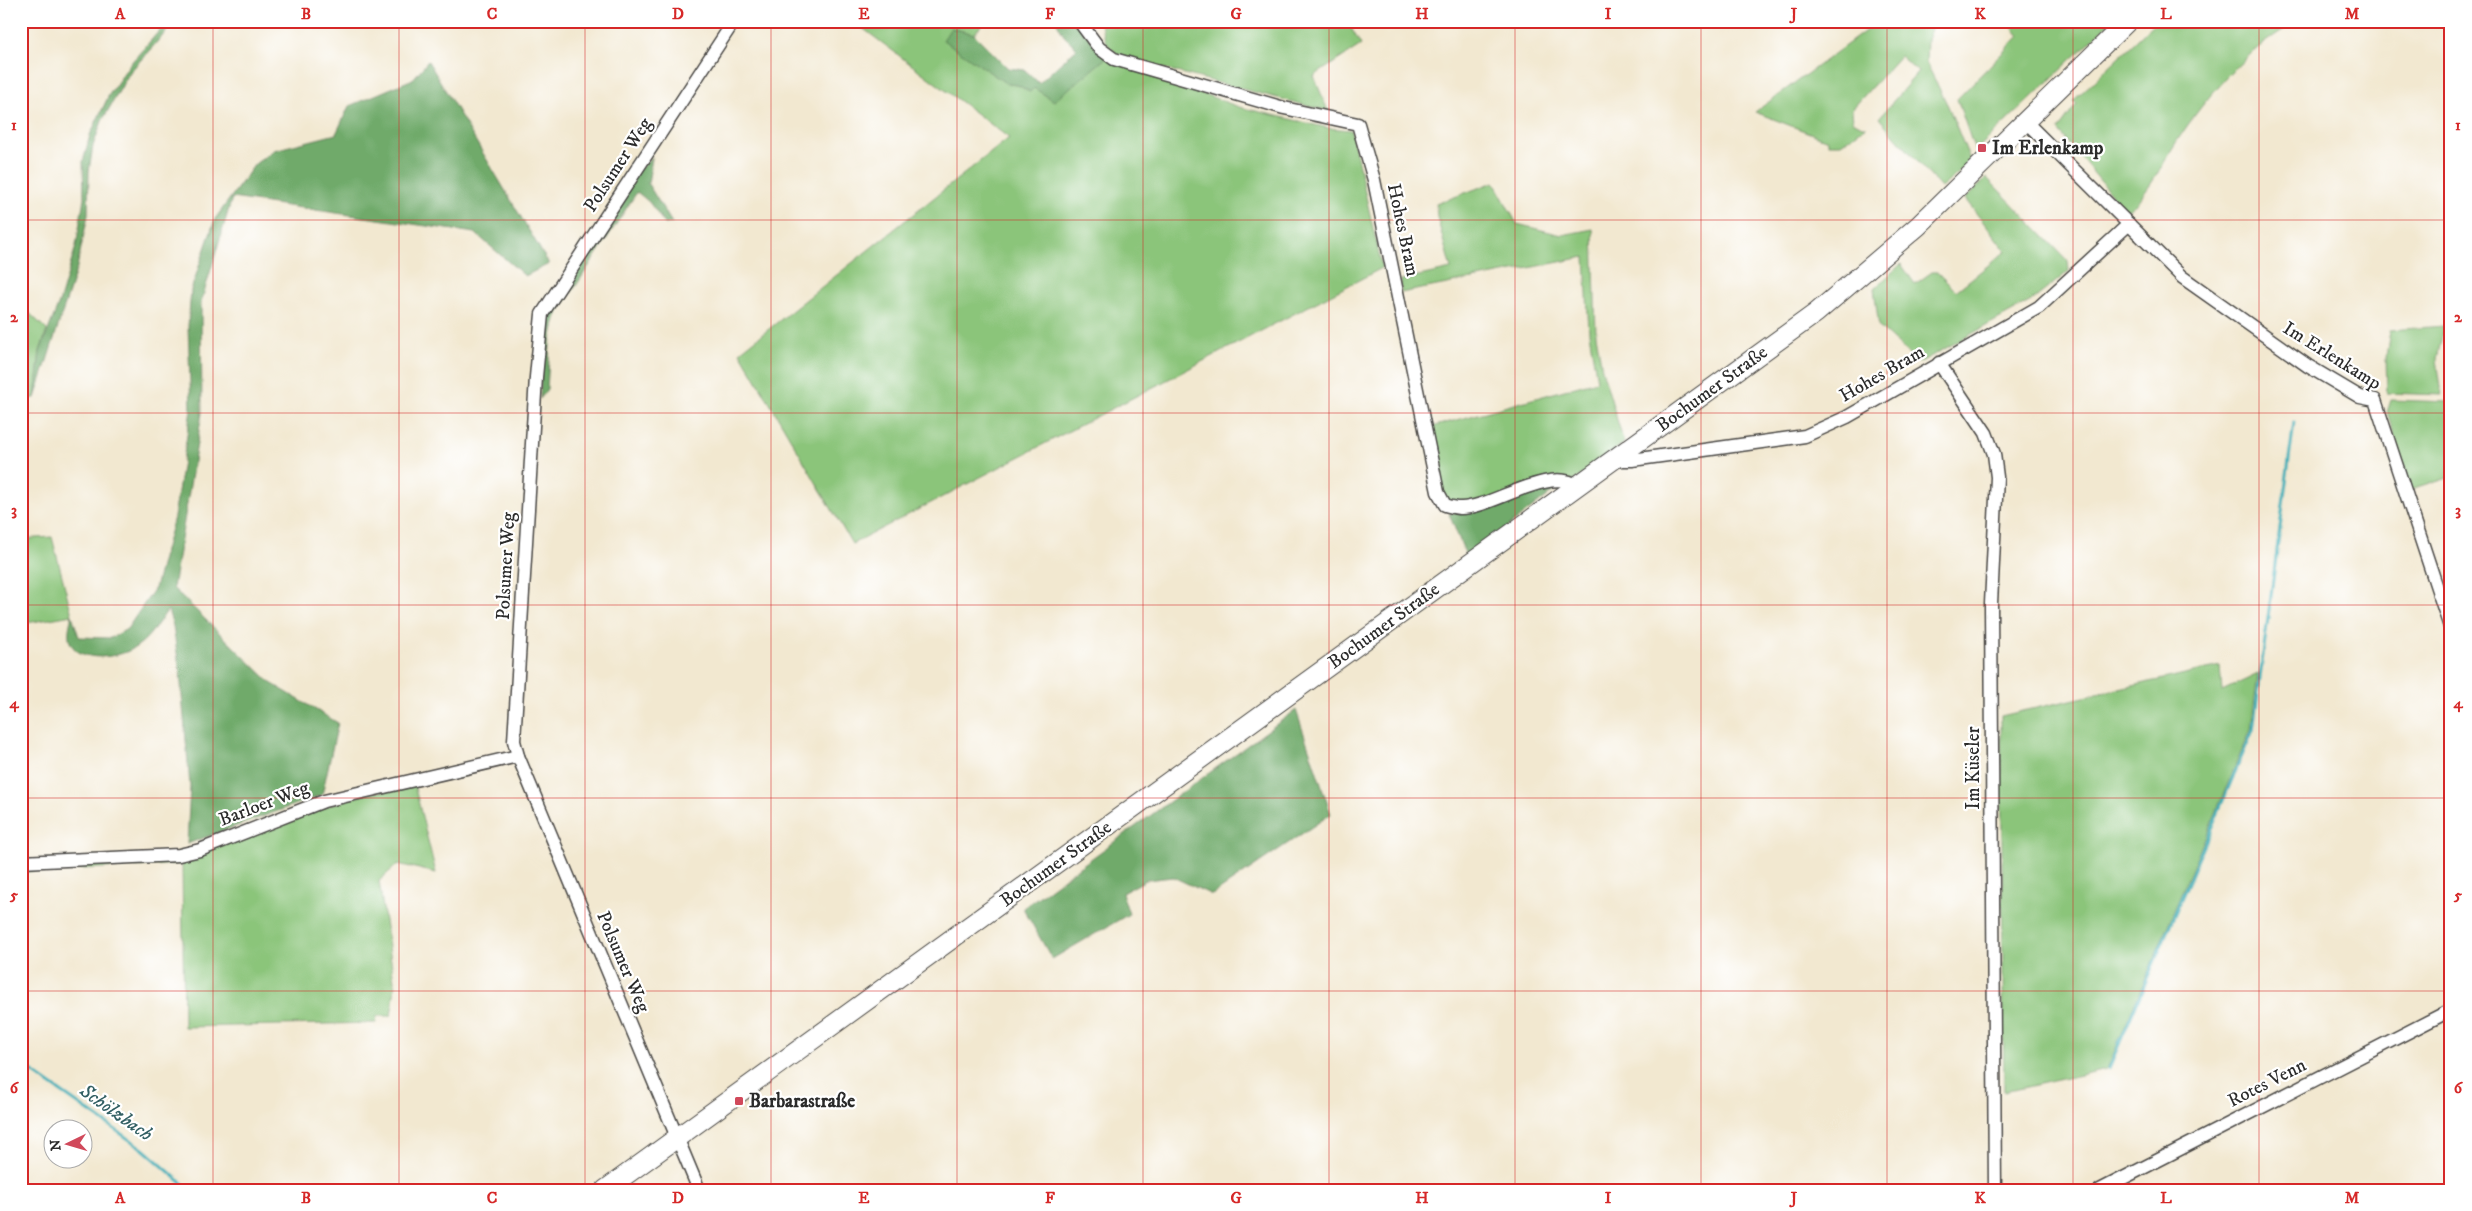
<svg xmlns="http://www.w3.org/2000/svg" width="2472" height="1211" viewBox="0 0 2472 1211" font-family="'IM FELL DW Pica',serif">
<style>
.green{fill:#8bc57a;stroke:#5b7852}
.forest{fill:#70aa6a;stroke:#4e6a4a}
.lines{fill:none;stroke-linecap:round;stroke-linejoin:round}
.stream{stroke:#3daeb8;stroke-width:3}
.street-casing{stroke:#494744;stroke-width:15}
.primary-casing{stroke:#494744;stroke-width:21}
.street{stroke:#fff;stroke-width:12}
.primary{stroke:#fff;stroke-width:19}
.grid{fill:none;stroke:#d62828;stroke-width:1;stroke-opacity:0.55}
.poi-dot{fill:#d1495b;stroke:#fff;stroke-width:2}
.labels{text-anchor:middle;dominant-baseline:central;stroke-width:4.5;stroke-linejoin:round;paint-order:stroke}
.poi-label{font-size:19px;font-weight:bold;fill:#2b2b2b;stroke:#fff;text-anchor:start}
.street-label{font-size:19px;fill:#2b2b2b;stroke:#fff}
.water-label{font-size:20px;font-style:italic;fill:#325f63;stroke:#fff}
.neatline{fill:none;stroke:#d62828;stroke-width:2}
.grid-label{font-size:16px;text-anchor:middle;font-weight:bold;fill:#d62828}
</style>
<rect width="100%" height="100%" fill="#fff"/>
<filter id="ink" filterUnits="userSpaceOnUse"><feTurbulence type="fractalNoise" baseFrequency=".02" numOctaves="2"/><feDisplacementMap in="SourceGraphic" scale="10" xChannelSelector="R" yChannelSelector="G"/><feConvolveMatrix kernelMatrix="1 2 1 2 8 2 1 2 1" color-interpolation-filters="sRGB"/></filter>
<filter id="wash" filterUnits="userSpaceOnUse"><feTurbulence type="fractalNoise" baseFrequency=".0096" numOctaves="4" result="noise"/><feDisplacementMap in="SourceGraphic" scale="20" xChannelSelector="R" yChannelSelector="G"/><feGaussianBlur stdDeviation="1.12" result="paint"/><feColorMatrix in="noise" values="0 0 0 0 0 0 0 0 0 0 0 0 0 0 0 0 0 1.4 0 .05"/><feComposite in="paint" operator="in"/></filter>
<g filter="url(#wash)">
<rect width="100%" height="100%" fill="#f2e8d0"/>
<!-- green -->
<g class="green">
<polygon points="853,21 985,21 974,34 951,28 1007,84 1018,85 1030,92 1034,88 1106,58 1239,107 1328,128 1351,130 1382,268 852,544 740,352 1009,138"/>
<path d="M1100 21H1347L1361 45 1314 76 1328 111 1130 60C1107 49 1106 46 1100 21Z"/>
<polygon points="1879,21 1934,21 1927,40 1926,62 1948,106 1971,162 1941,188 1879,118 1918,72 1900,56 1852,109 1853,121 1862,126 1867,126 1841,144 1828,144 1828,140 1755,112"/>
<polygon points="2007,21 2112,21 1975,151 1957,99 2019,36"/>
<path d="M2157 21H2299C2249 46 2207 95 2177 141 2162 164 2149 194 2126 212L2058 130 2077 104 2073 101Z"/>
<polygon points="1987,178 2068,261 2069,271 2033,300 1919,363 1879,327 1874,289 1901,264 1915,284 1932,272 1937,272 1956,291 2006,251 1965,199"/>
<polygon points="1494,182 1517,224 1562,235 1593,229 1596,335 1602,369 1624,443 1575,480 1461,505 1448,500 1441,491 1428,428 1597,381 1589,333 1585,257 1401,293 1401,280 1451,269 1437,217 1436,204"/>
<polygon points="21,305 47,330 40,351 35,398 21,400"/>
<polygon points="2444,326 2437,359 2442,395 2387,393 2386,357 2390,330"/>
<polygon points="2391,400 2451,402 2451,477 2411,490 2387,412"/>
<polygon points="52,537 72,615 21,624 21,539"/>
<polygon points="2220,666 2222,691 2258,674 2251,729 2107,1069 2004,1092 2001,716"/>
<polygon points="414,784 436,873 398,864 379,881 395,987 391,1016 377,1016 376,1023 184,1027 182,864 21,872 21,866 181,858 350,798"/>
</g>
<!-- forest -->
<g class="forest">
<polygon points="168,21 175,22 130,72 102,121 93,146 89,171 88,215 77,267 35,398 40,351 60,300 76,246 84,198 83,162 90,135 109,95 129,65"/>
<polygon points="1056,21 1075,21 1106,58 1054,101 1034,88 1030,92 1018,85 1007,84 943,40 951,28 974,34 1008,68 1025,70 1039,83 1077,48 1064,36"/>
<path d="M428 61 549 264 525 276 475 233 232 198 201 303 202 413 173 588 271 683 338 723 322 795 187 844 190 786 180 673 173 626 168 610C158 622 151 637 136 647 120 658 79 664 70 642 67 633 70 624 72 615L79 637 111 638 127 629 155 588 174 517 191 410 188 326 191 290 215 219 255 164 274 150 336 134 349 106 413 79Z"/>
<polygon points="652,158 648,184 672,223 665,224 649,202 637,192 557,315 550,344 547,389 540,399 541,360 549,307 638,170"/>
<polygon points="1538,487 1558,488 1467,558 1449,514"/>
<polygon points="1296,710 1331,814 1212,895 1173,877 1146,880 1122,893 1129,914 1052,959 1023,908"/>
</g>
<g class="lines">
<!-- stream -->
<g class="stream">
<polyline points="21,1064 143,1149 190,1190"/>
<polyline points="2109,1068 2253,730 2294,422"/>
</g>
</g>
</g>
<g filter="url(#ink)">
<g class="lines">
<!-- street casing -->
<g class="street-casing">
<g id="street">
<path d="M1079 21 1099 48 1114 59 1284 108 1358 124 1374 180 1438 492 1445 505C1449 506 1455 508 1460 508 1491 509 1548 465 1578 486"/>
<polyline points="2025,121 2182,277 2308,366 2360,397 2375,400 2451,630"/>
<polyline points="1939,363 1986,433 1994,454 1997,477 1991,604 1995,1190"/>
<polyline points="1613,460 1632,460 1805,436 1847,417 2039,307 2129,224"/>
<polyline points="2439,595 2451,589"/>
<polyline points="21,862 179,855 200,850 324,801 518,756"/>
<polyline points="699,1190 518,756 514,741 536,377 542,314 734,21"/>
<polyline points="2100,1190 2451,1010"/>
</g>
</g>
<!-- primary casing -->
<g class="primary-casing">
<polyline id="primary" points="605,1190 1816,313 1918,226 2128,21"/>
</g>
<!-- street -->
<use href="#street" class="street"/>
<!-- primary -->
<use href="#primary" class="primary"/>
</g>
</g>
<!-- grid -->
<path class="grid" d="M213 21V1190M399 21V1190M585 21V1190M771 21V1190M957 21V1190M1143 21V1190M1329 21V1190M1515 21V1190M1701 21V1190M1887 21V1190M2073 21V1190M2259 21V1190M21 220H2451M21 413H2451M21 605H2451M21 798H2451M21 991H2451"/>
<!-- markers -->
<g class="poi-dot">
<rect x="1977" y="143" width="10" height="10" rx="2.5"/>
<rect x="734" y="1096" width="10" height="10" rx="2.5"/>
</g>
<g class="labels">
<!-- poi labels -->
<g class="poi-label">
<text x="1992" y="148">Im Erlenkamp</text>
<text x="749" y="1101">Barbarastraße</text>
</g>
<!-- street labels -->
<g class="street-label">
<text transform="translate(618 165) rotate(-57)">Polsumer Weg</text>
<text transform="translate(1403 230) rotate(78)">Hohes Bram</text>
<text transform="translate(2332 356) rotate(32)">Im Erlenkamp</text>
<text transform="translate(1882 374) rotate(-30)">Hohes Bram</text>
<text transform="translate(1712 389) rotate(-36)">Bochumer Straße</text>
<text transform="translate(506 566) rotate(-87)">Polsumer Weg</text>
<text transform="translate(1384 626) rotate(-36)">Bochumer Straße</text>
<text transform="translate(1973 768) rotate(-90)">Im Küseler</text>
<text transform="translate(264 804) rotate(-21)">Barloer Weg</text>
<text transform="translate(1056 864) rotate(-36)">Bochumer Straße</text>
<text transform="translate(623 962) rotate(67)">Polsumer Weg</text>
<text transform="translate(2267 1083) rotate(-27)">Rotes Venn</text>
</g>
<!-- water labels -->
<g class="water-label">
<text transform="translate(116 1113) rotate(35)">Schölzbach</text>
</g>
</g>
<!-- margin -->
<rect width="2472" height="1211" fill="none" stroke="#fff" stroke-width="55"/>
<!-- north arrow -->
<g transform="translate(68 1144) rotate(265)"><circle r="24" fill="#ffffff" stroke="#aaaaaa"/>
<path d="M0-4L9 19L0 12L-9 19Z" fill="#d1495b"/>
<text y="-8" font-size="14" font-weight="bold" text-anchor="middle" fill="#2b2b2b">N</text>
</g>
<rect x="28" y="28" width="2416" height="1156" class="neatline"/>
<g class="grid-label">
<text x="120" y="19">A</text>
<text x="306" y="19">B</text>
<text x="492" y="19">C</text>
<text x="678" y="19">D</text>
<text x="864" y="19">E</text>
<text x="1050" y="19">F</text>
<text x="1236" y="19">G</text>
<text x="1422" y="19">H</text>
<text x="1608" y="19">I</text>
<text x="1794" y="19">J</text>
<text x="1980" y="19">K</text>
<text x="2166" y="19">L</text>
<text x="2352" y="19">M</text>
<text x="14" y="130">1</text>
<text x="2458" y="130">1</text>
<text x="14" y="322">2</text>
<text x="2458" y="322">2</text>
<text x="14" y="515">3</text>
<text x="2458" y="515">3</text>
<text x="14" y="708">4</text>
<text x="2458" y="708">4</text>
<text x="14" y="900">5</text>
<text x="2458" y="900">5</text>
<text x="14" y="1093">6</text>
<text x="2458" y="1093">6</text>
<text x="120" y="1203">A</text>
<text x="306" y="1203">B</text>
<text x="492" y="1203">C</text>
<text x="678" y="1203">D</text>
<text x="864" y="1203">E</text>
<text x="1050" y="1203">F</text>
<text x="1236" y="1203">G</text>
<text x="1422" y="1203">H</text>
<text x="1608" y="1203">I</text>
<text x="1794" y="1203">J</text>
<text x="1980" y="1203">K</text>
<text x="2166" y="1203">L</text>
<text x="2352" y="1203">M</text>
</g>
</svg>
